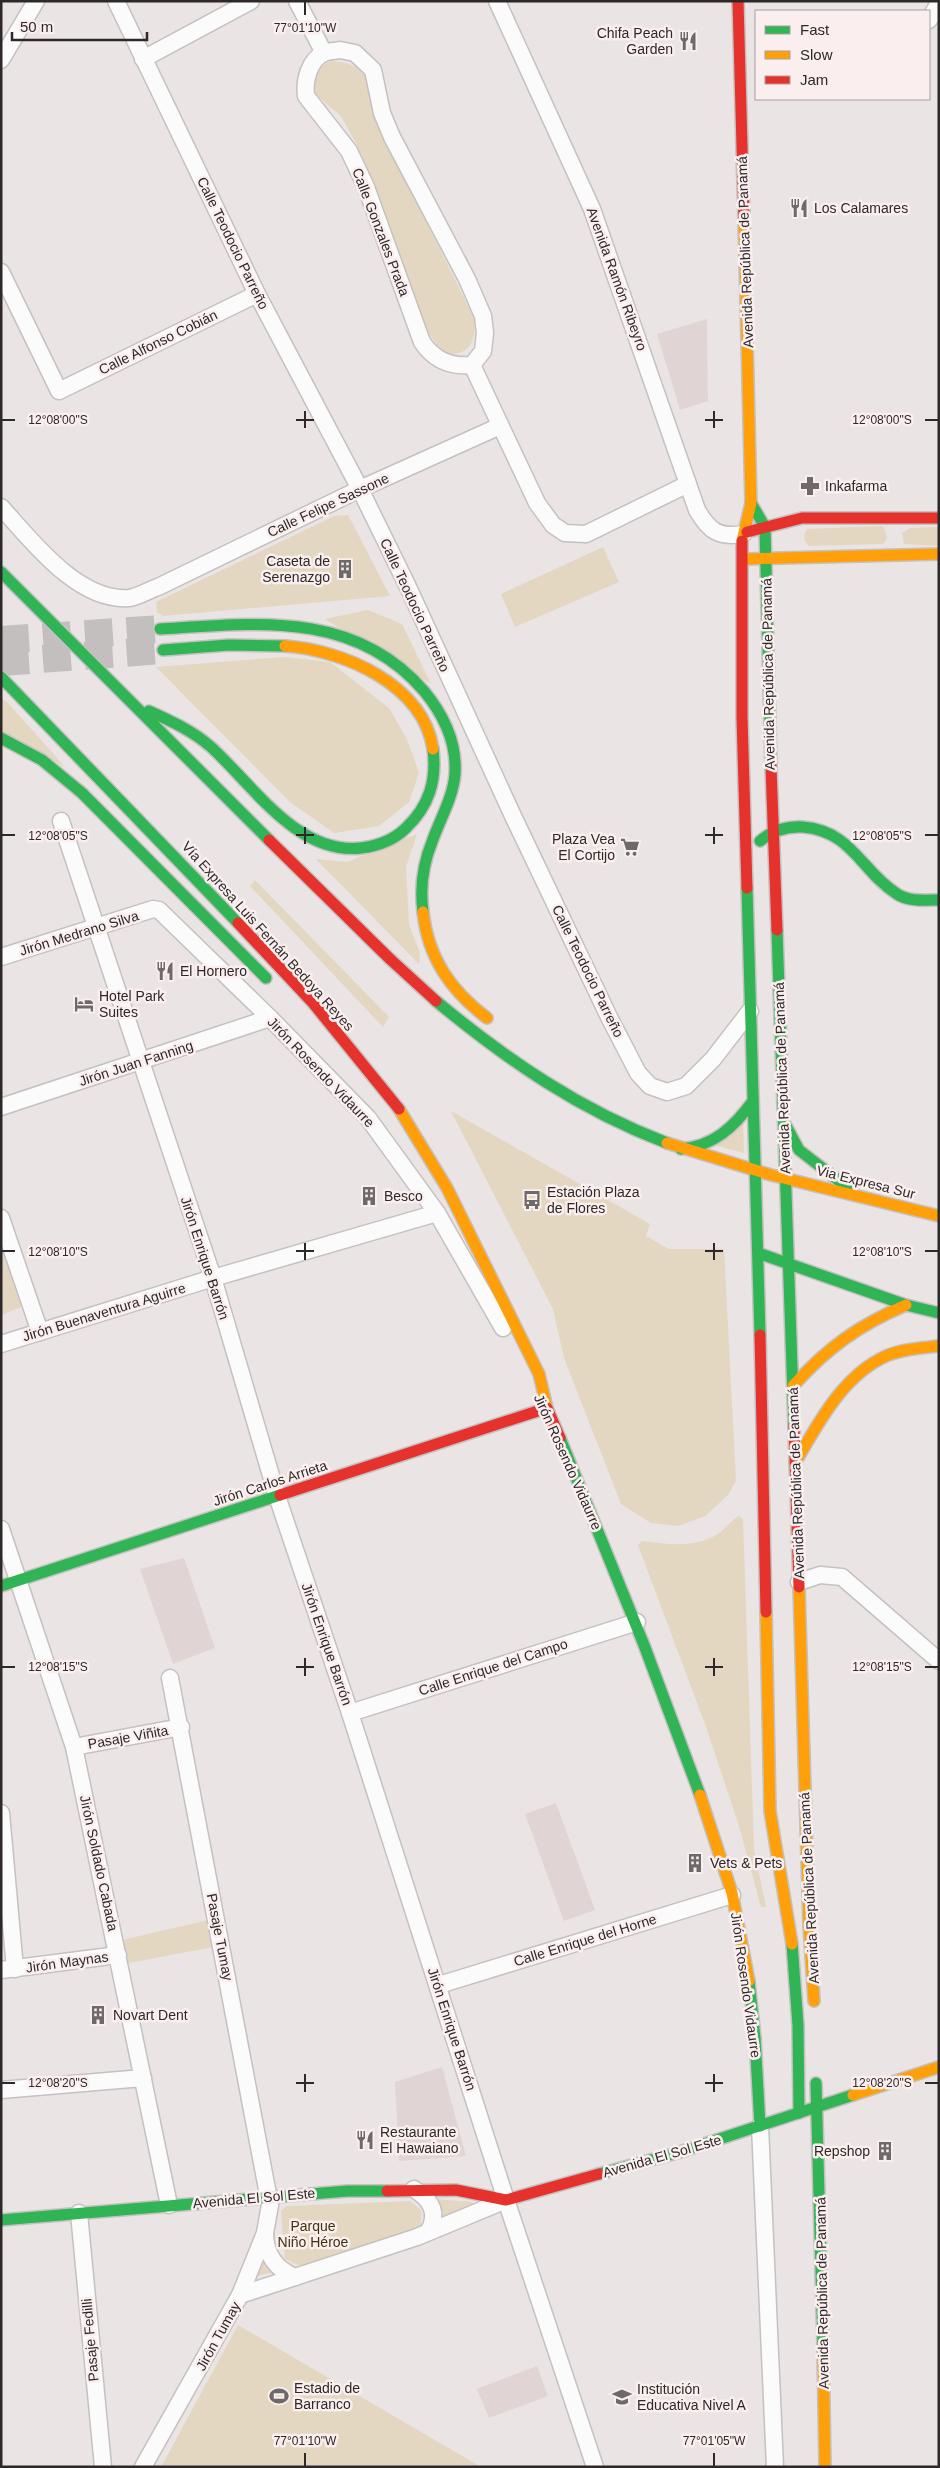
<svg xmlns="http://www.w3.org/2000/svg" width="940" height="2468" viewBox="0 0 940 2468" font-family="Helvetica,sans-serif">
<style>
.built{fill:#e1d4d4}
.green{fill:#e3d7c1}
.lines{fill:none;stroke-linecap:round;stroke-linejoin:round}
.highway-tunnel{stroke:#c4bfbf;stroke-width:28;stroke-dasharray:28 14;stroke-linecap:butt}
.street-casing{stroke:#c5c1c1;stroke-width:19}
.fast-casing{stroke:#c5c1c1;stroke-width:14}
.slow-casing{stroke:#c5c1c1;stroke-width:14}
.jam-casing{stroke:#c5c1c1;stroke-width:14}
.street{stroke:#fcfbfb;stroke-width:16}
.fast{stroke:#30b455;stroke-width:11}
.slow{stroke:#ff9f0a;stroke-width:11}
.jam{stroke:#e5322d;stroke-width:11}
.ticks{fill:none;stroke:#2d2929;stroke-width:2}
.labels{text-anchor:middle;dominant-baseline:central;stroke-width:5;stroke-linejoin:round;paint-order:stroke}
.poi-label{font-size:14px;fill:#2d2929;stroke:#faefee;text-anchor:start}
.street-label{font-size:14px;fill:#2d2929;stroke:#faefee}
.park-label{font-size:14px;fill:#403310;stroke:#faefee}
.ticks-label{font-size:12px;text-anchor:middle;fill:#2d2929;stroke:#faefee;stroke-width:5;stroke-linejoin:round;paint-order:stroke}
</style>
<rect width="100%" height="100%" fill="#eae4e4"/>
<!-- built -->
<g class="built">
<polygon points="707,319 708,401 680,410 657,334"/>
<polygon points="184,1558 215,1648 173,1664 140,1569"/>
<polygon points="556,1803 595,1910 564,1921 525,1814"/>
<polygon points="442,2067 466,2156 399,2161 395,2082"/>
<polygon points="537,2366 548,2396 489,2418 477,2389"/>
</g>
<!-- green -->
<g class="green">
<path d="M331 61C374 63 370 92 378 125L475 320C475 341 472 353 448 355L437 345 426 330 371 176 356 143 341 116 314 93V79L319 67Z"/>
<polygon points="348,515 390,596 163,616 157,612 156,602 334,516"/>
<path d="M883 526 887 538 883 544 809 546C803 540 803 536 807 529Z"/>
<polygon points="939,527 939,546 904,544 902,533 910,528"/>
<polygon points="603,547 619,582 515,627 501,594"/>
<polygon points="368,610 402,624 431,684 325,619"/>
<polygon points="284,657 330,662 389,708 407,739 419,773 409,802 379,826 334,833 290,802 156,667"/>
<polygon points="1,698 8,703 65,767 1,730"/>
<polygon points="417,834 406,867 409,925 420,953 419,964 316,859 347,862"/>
<polygon points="255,880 389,1017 383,1027 250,886"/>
<polygon points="451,1111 650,1224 646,1236 669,1249 724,1249 736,1481 728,1495 705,1516 678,1526 651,1523 621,1504 564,1358 553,1309"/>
<polygon points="743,1120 744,1153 696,1140"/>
<polygon points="1,1237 23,1301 21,1307 1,1315"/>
<path d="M739 1516 743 1519 754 1849 766 1907H761L739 1826 706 1727 638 1545 642 1541C669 1544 693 1549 718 1534 725 1529 731 1520 739 1516Z"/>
<polygon points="213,1919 219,1946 123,1964 118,1941"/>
<polygon points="435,2199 472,2202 475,2206 439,2221"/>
<polygon points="410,2201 421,2210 421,2224 415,2231 310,2265 298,2265 285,2259 281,2211 287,2206"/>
<polygon points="265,2257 276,2271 255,2277"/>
<polygon points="238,2325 481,2467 161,2467"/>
</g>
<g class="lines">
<!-- highway-tunnel -->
<g class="highway-tunnel">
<polyline points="1,640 160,629"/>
<polyline points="1,662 163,650"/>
</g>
<!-- street casing -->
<g class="street-casing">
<g id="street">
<polyline points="116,1 257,294 360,489 409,589 513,816 609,1017 638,1073 650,1086 667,1092 686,1086 713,1059 750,1011"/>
<polyline points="297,1 324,53"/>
<path d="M497 1 592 209 697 510C709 531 719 538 743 534"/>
<polyline points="929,20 939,3"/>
<path d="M340 50 355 53 373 70 382 113 392 137 467 279 483 316 485 333 483 351 472 365C450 367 434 360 422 342L366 187 349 151 306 96C304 81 309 60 324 53 328 51 336 51 340 50Z"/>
<polyline points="143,59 251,1"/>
<polyline points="1,60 36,1"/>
<polyline points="1,272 59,391 257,294"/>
<polyline points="472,365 537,503 553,525 565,533 586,534 688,484"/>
<path d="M1 507C32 541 78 602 129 598 138 597 149 590 158 587L360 489 500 426"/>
<polyline points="61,821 213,1278 277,1496 350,1713 506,2200 595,2467"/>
<polyline points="1,957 153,909 159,910 270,1018 368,1118 437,1213 503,1328"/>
<polyline points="1,1107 270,1018"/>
<polyline points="1,1218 40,1332"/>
<polyline points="1,1344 213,1278 437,1213"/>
<polyline points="1,1529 74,1747 169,2205"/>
<polyline points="799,1582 820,1575 842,1577 939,1661"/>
<polyline points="350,1713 637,1622"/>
<polyline points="74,1747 181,1727"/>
<polyline points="1,1813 15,1969"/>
<polyline points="1,1970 118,1955"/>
<polyline points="439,1985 732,1895"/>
<polyline points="1,2090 143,2078"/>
<polyline points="760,2126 775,2467"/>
<path d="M414 2189C430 2199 439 2212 429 2231"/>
<polyline points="79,2213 103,2467"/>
<path d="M265 2233C265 2254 276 2269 295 2277"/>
<polyline points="240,2295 417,2237 506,2200"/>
<polyline points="143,2467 240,2295 265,2233 270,2205 170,1678"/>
</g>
</g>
<!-- fast casing -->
<g class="fast-casing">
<g id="fast">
<polyline points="751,503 765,527 771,767"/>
<polyline points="1,572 269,840"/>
<path d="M160 629C256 623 355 610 424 691 443 714 457 743 455 774 453 798 440 819 432 842 423 864 420 889 423 912"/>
<polyline points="163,650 229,645 285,646"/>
<polyline points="1,677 238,923"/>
<path d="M149 711C171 721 193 731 211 747 253 785 297 855 361 848 377 846 394 840 406 828 429 806 437 781 433 749"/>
<polyline points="1,738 42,760 82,793 266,978"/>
<path d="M760 841C773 830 786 826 803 827 852 831 861 871 897 894 909 902 926 900 939 900"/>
<polyline points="747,888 760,1335"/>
<polyline points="777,930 794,1426"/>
<path d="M436 1001C507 1060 580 1110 667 1143"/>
<polyline points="784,1122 799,1150 847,1187"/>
<path d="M681 1149C714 1146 734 1127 753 1101"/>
<polyline points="758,1253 906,1305 939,1313"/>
<polyline points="560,1438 644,1645 700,1795"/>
<polyline points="1,1586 280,1495"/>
<polyline points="792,1944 798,2025 799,2113"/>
<polyline points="749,1981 755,2038 760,2126"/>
<polyline points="816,2083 823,2345"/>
<polyline points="599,2174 680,2152 853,2095"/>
<polyline points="1,2220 347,2191 387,2191"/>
</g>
</g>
<!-- slow casing -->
<g class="slow-casing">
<g id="slow">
<polyline points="742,541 751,503 744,219"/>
<polyline points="747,559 939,554"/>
<path d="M285 646C343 650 423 684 433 749"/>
<path d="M423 912C428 958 451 991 487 1018"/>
<polyline points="399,1109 447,1188 498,1291 539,1374 547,1408"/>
<polyline points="667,1143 771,1175 939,1216"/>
<path d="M793 1386C827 1348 859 1325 906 1305"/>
<path d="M795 1463C818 1424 842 1376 886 1356 902 1349 921 1348 939 1346"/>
<polyline points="799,1587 809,1925 814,2001"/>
<polyline points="766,1612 770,1811 792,1944"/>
<polyline points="700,1795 732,1893 749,1981"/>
<polyline points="853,2095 939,2067"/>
<polyline points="823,2345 825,2467"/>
</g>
</g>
<!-- jam casing -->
<g class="jam-casing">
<g id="jam">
<polyline points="738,1 744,219"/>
<polyline points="747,532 802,518 939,518"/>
<polyline points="742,541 742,717 747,888"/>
<polyline points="771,767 777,930"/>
<polyline points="269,840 390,959 436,1001"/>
<polyline points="238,923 313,1003 399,1109"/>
<polyline points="760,1335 766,1612"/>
<polyline points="794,1426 799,1587"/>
<polyline points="280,1495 547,1408 560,1438"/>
<polyline points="387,2191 456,2190 506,2200 599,2174"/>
</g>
</g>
<!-- street -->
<use href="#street" class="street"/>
<!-- fast -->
<use href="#fast" class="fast"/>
<!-- slow -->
<use href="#slow" class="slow"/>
<!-- jam -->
<use href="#jam" class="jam"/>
</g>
<!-- ticks -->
<path class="ticks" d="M305 2V15M305 411V428M714 411V428M2 420H15M296 420H314M705 420H723M925 420H938M305 827V844M714 827V844M2 835H15M296 835H314M705 835H723M925 835H938M305 1243V1260M714 1243V1260M2 1251H15M296 1251H314M705 1251H723M925 1251H938M305 1658V1676M714 1658V1676M2 1667H15M296 1667H314M705 1667H723M925 1667H938M305 2074V2092M714 2074V2092M2 2083H15M296 2083H314M705 2083H723M925 2083H938M305 2453V2466M714 2453V2466"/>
<!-- icons -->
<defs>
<g id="restaurant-bare" transform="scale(1.5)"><path d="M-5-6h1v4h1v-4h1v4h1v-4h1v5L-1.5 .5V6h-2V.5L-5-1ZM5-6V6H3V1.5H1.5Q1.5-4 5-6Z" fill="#6f6a6a" stroke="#faefee" stroke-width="2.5" paint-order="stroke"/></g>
<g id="pharmacy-bare" transform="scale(1.5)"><path d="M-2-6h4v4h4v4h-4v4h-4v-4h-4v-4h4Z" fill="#6f6a6a" stroke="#faefee" stroke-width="2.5" paint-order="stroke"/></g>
<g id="building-bare" transform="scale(1.5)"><path d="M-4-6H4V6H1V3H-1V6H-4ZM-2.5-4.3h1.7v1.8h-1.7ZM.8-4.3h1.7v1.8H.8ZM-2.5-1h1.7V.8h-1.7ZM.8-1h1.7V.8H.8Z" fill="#6f6a6a" stroke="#faefee" stroke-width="2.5" paint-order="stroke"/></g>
<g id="supermarket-bare" transform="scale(1.5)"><path d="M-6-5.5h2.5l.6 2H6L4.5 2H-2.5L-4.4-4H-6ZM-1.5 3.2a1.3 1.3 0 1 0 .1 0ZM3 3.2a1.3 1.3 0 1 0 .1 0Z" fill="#6f6a6a" stroke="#faefee" stroke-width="2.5" paint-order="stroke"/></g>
<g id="hotel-bare" transform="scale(1.5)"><path d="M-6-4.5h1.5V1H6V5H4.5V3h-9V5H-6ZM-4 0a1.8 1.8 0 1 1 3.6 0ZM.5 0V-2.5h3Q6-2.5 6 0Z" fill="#6f6a6a" stroke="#faefee" stroke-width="2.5" paint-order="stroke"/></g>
<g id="bus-bare" transform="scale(1.5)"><path d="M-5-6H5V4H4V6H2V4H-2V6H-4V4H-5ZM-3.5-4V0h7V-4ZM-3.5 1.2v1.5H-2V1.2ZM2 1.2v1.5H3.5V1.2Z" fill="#6f6a6a" stroke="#faefee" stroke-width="2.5" paint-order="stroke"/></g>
<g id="stadium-bare" transform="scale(1.5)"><path d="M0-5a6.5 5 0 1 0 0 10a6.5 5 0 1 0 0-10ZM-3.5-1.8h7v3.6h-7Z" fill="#6f6a6a" stroke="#faefee" stroke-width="2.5" paint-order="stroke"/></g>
<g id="school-bare" transform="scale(1.5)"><path d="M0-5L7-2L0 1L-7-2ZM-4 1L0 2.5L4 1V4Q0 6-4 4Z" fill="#6f6a6a" stroke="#faefee" stroke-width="2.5" paint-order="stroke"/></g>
</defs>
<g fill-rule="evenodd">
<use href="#restaurant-bare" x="688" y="41"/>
<use href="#restaurant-bare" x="799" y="208"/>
<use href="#pharmacy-bare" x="810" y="486"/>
<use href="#building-bare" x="345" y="569"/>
<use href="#supermarket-bare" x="630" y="847"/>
<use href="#restaurant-bare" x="165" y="971"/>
<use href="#hotel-bare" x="84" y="1004"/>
<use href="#building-bare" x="369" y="1196"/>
<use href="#bus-bare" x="532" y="1200"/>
<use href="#building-bare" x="695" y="1863"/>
<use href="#building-bare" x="98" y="2015"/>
<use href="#restaurant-bare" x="365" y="2140"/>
<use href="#building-bare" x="885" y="2151"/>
<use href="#stadium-bare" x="279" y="2396"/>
<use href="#school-bare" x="622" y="2397"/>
</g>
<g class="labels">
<!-- poi labels -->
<g class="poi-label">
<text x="673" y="33" text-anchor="end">Chifa Peach<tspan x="673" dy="16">Garden</tspan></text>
<text x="814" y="208">Los Calamares</text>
<text x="825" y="486">Inkafarma</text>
<text x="330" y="561" text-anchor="end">Caseta de<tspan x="330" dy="16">Serenazgo</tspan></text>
<text x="615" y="839" text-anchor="end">Plaza Vea<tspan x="615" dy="16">El Cortijo</tspan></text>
<text x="180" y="971">El Hornero</text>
<text x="99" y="996">Hotel Park<tspan x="99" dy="16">Suites</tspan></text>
<text x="547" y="1192">Estación Plaza<tspan x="547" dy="16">de Flores</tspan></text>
<text x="384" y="1196">Besco</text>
<text x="710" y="1863">Vets &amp; Pets</text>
<text x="113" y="2015">Novart Dent</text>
<text x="380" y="2132">Restaurante<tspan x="380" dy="16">El Hawaiano</tspan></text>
<text x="870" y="2151" text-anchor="end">Repshop</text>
<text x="294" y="2388">Estadio de<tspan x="294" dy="16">Barranco</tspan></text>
<text x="637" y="2389">Institución<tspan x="637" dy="16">Educativa Nivel A</tspan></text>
</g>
<!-- street labels -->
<g class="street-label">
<text transform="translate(381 232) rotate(69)">Calle Gonzales Prada</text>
<text transform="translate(233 243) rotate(64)">Calle Teodocio Parreño</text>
<text transform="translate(745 252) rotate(-92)">Avenida República de Panamá</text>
<text transform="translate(617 279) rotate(70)">Avenida Ramón Ribeyro</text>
<text transform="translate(158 342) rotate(-26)">Calle Alfonso Cobián</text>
<text transform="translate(328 505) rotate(-25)">Calle Felipe Sassone</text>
<text transform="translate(415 605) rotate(65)">Calle Teodocio Parreño</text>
<text transform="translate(768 674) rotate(-91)">Avenida República de Panamá</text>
<text transform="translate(79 933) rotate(-17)">Jirón Medrano Silva</text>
<text transform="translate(268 936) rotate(48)">Vía Expresa Luis Fernán Bedoya Reyes</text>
<text transform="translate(588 971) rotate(64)">Calle Teodocio Parreño</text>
<text transform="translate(136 1063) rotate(-18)">Jirón Juan Fanning</text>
<text transform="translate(321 1072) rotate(46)">Jirón Rosendo Vidaurre</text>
<text transform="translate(782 1078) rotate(-92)">Avenida República de Panamá</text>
<text transform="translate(866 1182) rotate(14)">Via Expresa Sur</text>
<text transform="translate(205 1258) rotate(72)">Jirón Enrique Barrón</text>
<text transform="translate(104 1312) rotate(-17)">Jirón Buenaventura Aguirre</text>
<text transform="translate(568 1462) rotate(66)">Jirón Rosendo Vidaurre</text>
<text transform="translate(270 1483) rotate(-18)">Jirón Carlos Arrieta</text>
<text transform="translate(796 1483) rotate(-92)">Avenida República de Panamá</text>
<text transform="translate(327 1644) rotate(71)">Jirón Enrique Barrón</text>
<text transform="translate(493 1667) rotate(-18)">Calle Enrique del Campo</text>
<text transform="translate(128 1737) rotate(-10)">Pasaje Viñita</text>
<text transform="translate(99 1863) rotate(78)">Jirón Soldado Cabada</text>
<text transform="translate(809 1888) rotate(-93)">Avenida República de Panamá</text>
<text transform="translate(220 1937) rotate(79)">Pasaje Tumay</text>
<text transform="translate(585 1940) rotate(-17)">Calle Enrique del Horne</text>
<text transform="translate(67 1962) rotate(-8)">Jirón Maynas</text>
<text transform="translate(746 1985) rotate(82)">Jirón Rosendo Vidaurre</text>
<text transform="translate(452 2029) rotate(72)">Jirón Enrique Barrón</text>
<text transform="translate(662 2156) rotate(-16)">Avenida El Sol Este</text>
<text transform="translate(254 2198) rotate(-5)">Avenida El Sol Este</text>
<text transform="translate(822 2293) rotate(-91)">Avenida República de Panamá</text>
<text transform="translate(218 2336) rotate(-61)">Jirón Tumay</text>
<text transform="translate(90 2340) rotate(-95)">Pasaje Fedilli</text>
</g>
<!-- park labels -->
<g class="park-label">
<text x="313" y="2226">Parque<tspan x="313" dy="16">Niño Héroe</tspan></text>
</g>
</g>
<g class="ticks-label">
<text x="305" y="32">77°01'10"W</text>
<text x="58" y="424">12°08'00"S</text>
<text x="882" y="424">12°08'00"S</text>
<text x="58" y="840">12°08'05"S</text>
<text x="882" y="840">12°08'05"S</text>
<text x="58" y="1256">12°08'10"S</text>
<text x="882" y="1256">12°08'10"S</text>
<text x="58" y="1671">12°08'15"S</text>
<text x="882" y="1671">12°08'15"S</text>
<text x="58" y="2087">12°08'20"S</text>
<text x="882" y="2087">12°08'20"S</text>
<text x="305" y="2445">77°01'10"W</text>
<text x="714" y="2445">77°01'05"W</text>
</g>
<!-- border -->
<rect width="940" height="2468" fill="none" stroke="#2d2929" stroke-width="5"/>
<!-- legend -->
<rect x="755" y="10" width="175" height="90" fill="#faefee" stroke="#a8a09f"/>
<rect x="765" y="26" width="25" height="8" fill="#30b455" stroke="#a8a09f"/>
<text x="800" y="35" font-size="15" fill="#2d2929">Fast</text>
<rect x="765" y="51" width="25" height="8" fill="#ff9f0a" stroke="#a8a09f"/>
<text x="800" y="60" font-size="15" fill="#2d2929">Slow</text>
<rect x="765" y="76" width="25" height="8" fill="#e5322d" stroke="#a8a09f"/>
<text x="800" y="85" font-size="15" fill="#2d2929">Jam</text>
<!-- scale -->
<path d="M12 32v8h135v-8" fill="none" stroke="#2d2929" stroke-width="2.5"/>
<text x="20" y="32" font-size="15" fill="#2d2929" stroke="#faefee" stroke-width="4" paint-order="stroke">50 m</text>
</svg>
